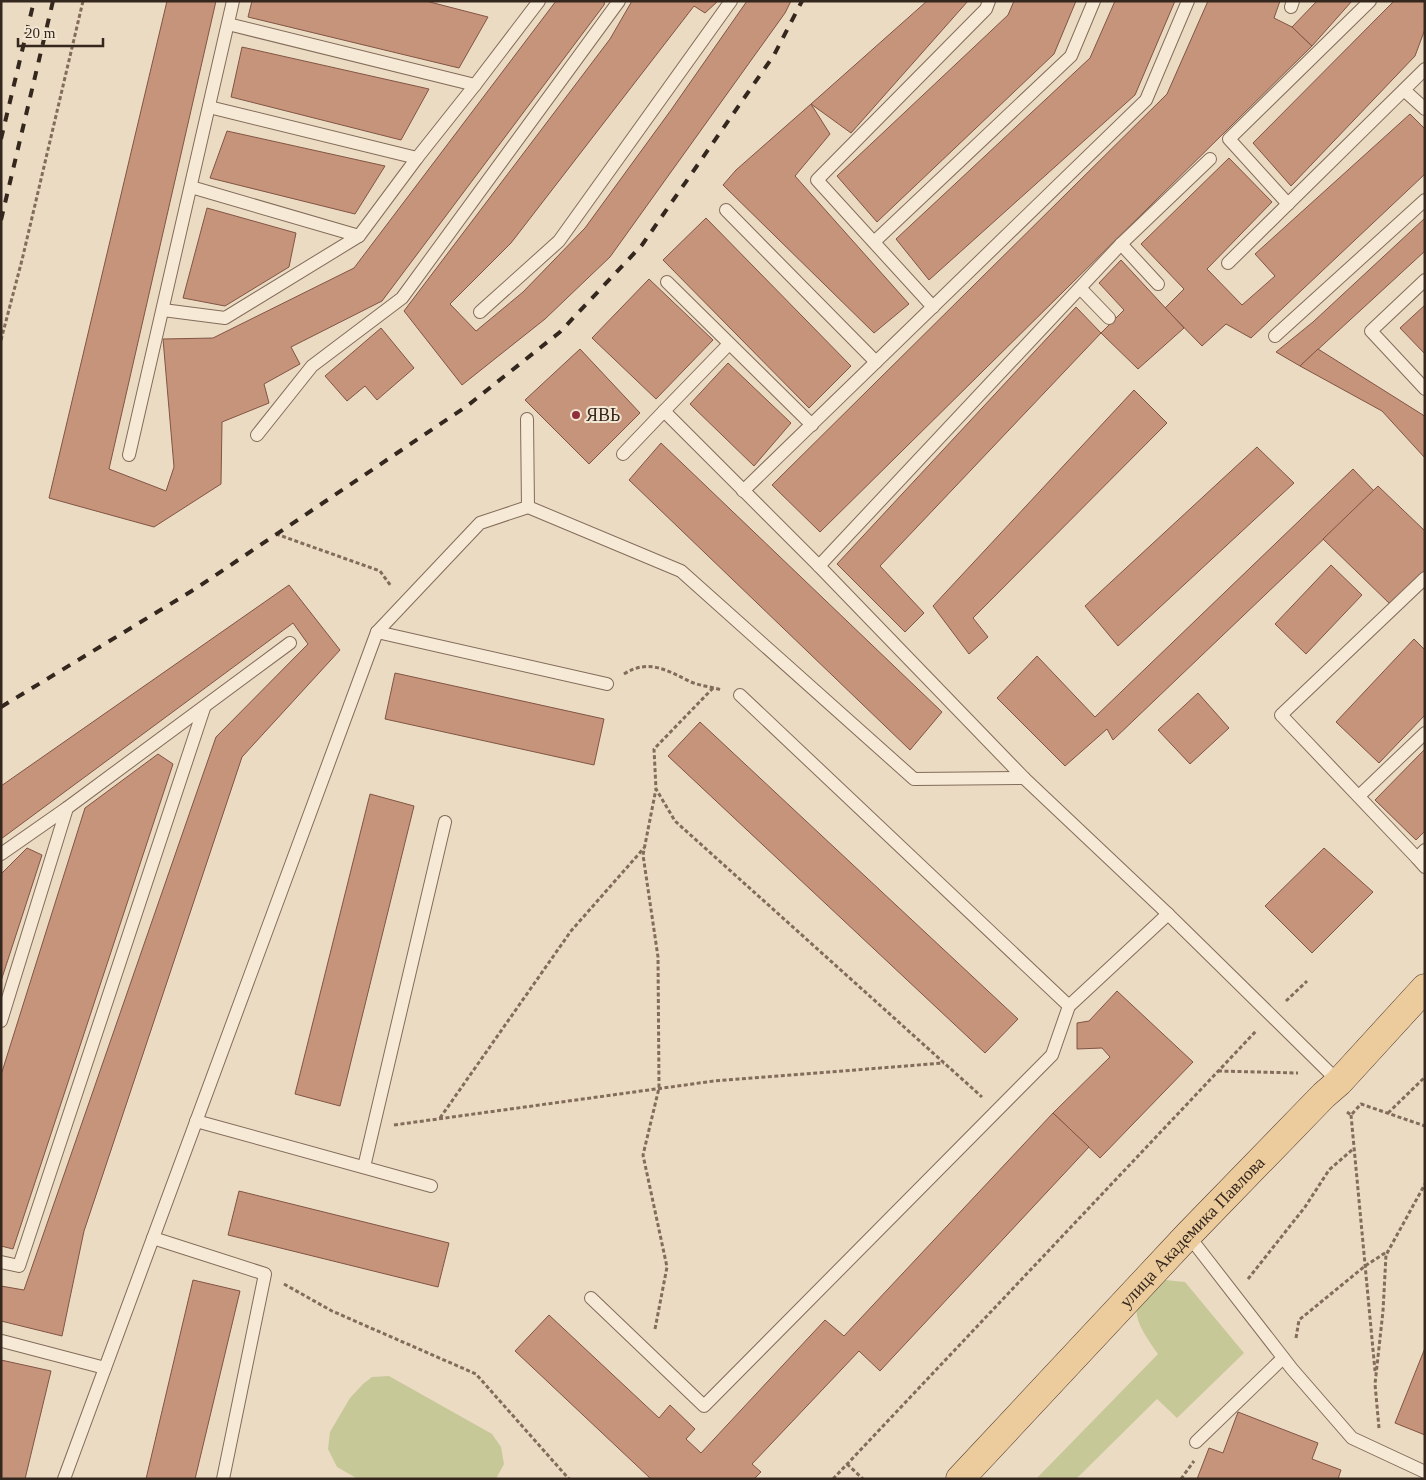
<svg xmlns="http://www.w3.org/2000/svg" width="1426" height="1480" viewBox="0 0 1426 1480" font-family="'Times New Roman',serif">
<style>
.green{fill:#c7c898}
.building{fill:#c6937b;stroke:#815543}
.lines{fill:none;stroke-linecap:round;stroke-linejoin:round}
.lane-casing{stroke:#836c5b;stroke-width:14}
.primary-casing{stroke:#513c2f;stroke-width:29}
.path{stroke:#836c5b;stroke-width:3;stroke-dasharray:4 2.5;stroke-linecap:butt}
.lane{stroke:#f6e9d5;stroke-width:12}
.primary{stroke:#eccb9d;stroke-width:28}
.rail{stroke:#34271e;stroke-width:4;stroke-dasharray:9 9;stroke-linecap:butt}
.poi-dot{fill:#8e2f3a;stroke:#f3e6d2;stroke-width:2}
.labels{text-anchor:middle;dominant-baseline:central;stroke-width:4;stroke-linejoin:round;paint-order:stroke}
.poi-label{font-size:18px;fill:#34271e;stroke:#f3e6d2;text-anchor:start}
.street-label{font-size:18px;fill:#34271e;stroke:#f3e6d2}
</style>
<rect width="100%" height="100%" fill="#ebdbc3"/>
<!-- green -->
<g class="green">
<path d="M1165 1280 1185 1282 1244 1353 1177 1418 1157 1399 1076 1479H1036L1158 1354C1136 1322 1121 1301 1165 1280Z"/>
<polygon points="389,1376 492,1434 501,1447 504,1464 496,1479 358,1479 337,1467 328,1449 330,1432 350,1398 363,1384 372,1377"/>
</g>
<!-- building -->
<g class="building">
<polygon points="167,1 216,1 109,469 166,491 174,467 163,339 213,338 354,268 556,1 605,1 604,5 382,301 291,347 300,364 264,384 269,403 222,422 221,484 154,527 49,498"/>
<polygon points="252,1 426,1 488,17 459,68 248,17"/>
<polygon points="632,1 718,1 705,13 694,6 511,243 450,304 476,331 523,292 585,228 671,110 747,1 791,1 785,13 610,257 545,319 462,385 404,311 610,39"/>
<polygon points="927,1 968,1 851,133 811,104"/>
<polygon points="1014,1 1076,1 1054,54 877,222 837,176 1008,15"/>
<polygon points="1115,1 1175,1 1135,95 929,280 896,239 1090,58"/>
<polygon points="1208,1 1280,1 1274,18 1292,27 1312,46 820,532 772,485 1167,94"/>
<polygon points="1317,1 1352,1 1312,46 1292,27"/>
<polygon points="1394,1 1425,1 1425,29 1415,56 1291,186 1253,143"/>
<polygon points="242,47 429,89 401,140 231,97"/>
<polygon points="811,104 830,134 795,176 909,304 874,333 723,185 736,170"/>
<polygon points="1410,114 1425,129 1425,174 1251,338 1226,324 1202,346 1165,308 1184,289 1141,244 1229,158 1272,202 1207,269 1242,305 1275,276 1255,254"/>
<polygon points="227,131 385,166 355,214 210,178"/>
<polygon points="207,208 296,233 289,267 225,306 183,298"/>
<polygon points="706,218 851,366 809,408 663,260"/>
<polygon points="1425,218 1425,251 1300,366 1276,352 1313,322"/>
<polygon points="1121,260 1184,328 1138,369 1101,333 1124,310 1099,283"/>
<polygon points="649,279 713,340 656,399 592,338"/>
<polygon points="1425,305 1425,354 1400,328"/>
<polygon points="1076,307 1101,333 880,566 924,613 905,632 837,564"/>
<polygon points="381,328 414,368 377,400 365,386 347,401 325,376"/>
<polygon points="580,349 640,413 589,464 525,400"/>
<polygon points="1318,349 1423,415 1425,417 1425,458 1382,411 1300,366"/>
<polygon points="728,363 791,423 754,466 690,404"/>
<polygon points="1134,390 1167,423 973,618 988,637 969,654 933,606"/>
<polygon points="661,443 942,712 910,750 629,480"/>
<polygon points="1257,447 1294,483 1118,646 1085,606"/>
<polygon points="1353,469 1374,491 1113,740 1107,729 1065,766 997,698 1037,656 1095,717"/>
<polygon points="1378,486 1425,531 1425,573 1391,605 1323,539"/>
<polygon points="1331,565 1362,595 1306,654 1275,624"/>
<polygon points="289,585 340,650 242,757 84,1231 62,1336 1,1321 1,1286 24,1290 216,737 308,644 293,623 1,839 1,786"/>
<polygon points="1414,639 1425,650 1425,715 1379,763 1336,722"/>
<polygon points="395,673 604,719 594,765 385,719"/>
<polygon points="1198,693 1229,728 1190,764 1158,730"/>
<polygon points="700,722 1018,1019 985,1053 668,756"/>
<polygon points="1425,749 1425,831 1416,840 1375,800"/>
<polygon points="158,754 173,764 13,1249 1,1246 1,1075 85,808"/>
<polygon points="370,794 414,806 340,1106 295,1094"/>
<polygon points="27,848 42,855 1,981 1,874"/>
<polygon points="1324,848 1373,892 1312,953 1265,906"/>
<polygon points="1117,991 1193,1062 1100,1158 1053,1113 1110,1057 1102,1048 1077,1049 1077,1023 1089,1021"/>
<polygon points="1053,1113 1089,1147 880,1371 859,1351 752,1464 761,1472 754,1479 651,1479 515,1351 549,1315 659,1418 670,1405 695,1429 686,1439 701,1453 825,1320 844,1336"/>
<polygon points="239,1191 449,1243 438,1287 228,1235"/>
<polygon points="193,1280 240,1291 195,1479 146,1479"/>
<polygon points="1425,1348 1425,1435 1395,1423"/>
<polygon points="1,1360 51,1371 25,1479 1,1479"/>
<polygon points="1238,1412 1318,1443 1312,1459 1341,1470 1338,1479 1197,1479 1209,1448 1223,1453"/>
</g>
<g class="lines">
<!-- lane casing -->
<g class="lane-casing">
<g id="lane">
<polyline points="1291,7 1293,1"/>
<polyline points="228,24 475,85"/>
<polyline points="1404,90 1425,109"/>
<polyline points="209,107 417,158"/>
<polyline points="191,187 359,236"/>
<polyline points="1288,204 1229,139 1370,1"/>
<polyline points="726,210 876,362"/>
<polyline points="874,242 1071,56 1094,1"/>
<polyline points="1121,244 1158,284"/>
<polyline points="1228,263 1425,69"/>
<polyline points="1425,280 1371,331 1425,389"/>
<polyline points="667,282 812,425"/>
<polyline points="1080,288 1109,318"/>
<polyline points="933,307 817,180 986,9 989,1"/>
<polyline points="163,310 225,318 359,236 417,158 475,85 539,1"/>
<polyline points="480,312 559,241 731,1"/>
<polyline points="1275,336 1425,200"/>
<polyline points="664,411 729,344"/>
<polyline points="527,419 528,507"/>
<polyline points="257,435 312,366 402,298 619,1"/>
<polyline points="623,454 664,411 819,566 1024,778 1168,914 1339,1082"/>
<polyline points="129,455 233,1"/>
<polyline points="743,491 1146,100 1188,1"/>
<polyline points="819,566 1121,244 1210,159"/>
<polyline points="377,632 607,684"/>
<polyline points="740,695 1069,1006"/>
<polyline points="1359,796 1425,733"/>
<polyline points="1425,850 1417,858 1425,867"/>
<polyline points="1,854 67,808 290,643"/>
<polyline points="1417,858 1281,715 1425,578"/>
<polyline points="1,1021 67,808"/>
<polyline points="196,1121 431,1186"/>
<polyline points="364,1167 445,822"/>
<polyline points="1188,1235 1292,1369 1352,1438 1425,1472"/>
<polyline points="153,1238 265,1274 223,1479"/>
<polyline points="1,1262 19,1266 204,708"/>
<polyline points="591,1298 704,1406 1052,1055 1069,1006 1168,914"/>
<polyline points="2,1341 105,1368"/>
<polyline points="1196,1442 1283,1358"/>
<polyline points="64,1479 377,632 480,523 528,507 681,571 914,779 1024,778"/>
</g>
</g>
<!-- primary casing -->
<g class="primary-casing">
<g id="primary">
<path id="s1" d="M960 1479 1188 1235 1324 1095 1339 1082 1425 988"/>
</g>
</g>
<!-- path -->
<g class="path">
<polyline points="1,340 22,260 83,1"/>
<polyline points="276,534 380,571 391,586"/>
<path d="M624 674C649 658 668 671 691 682 701 686 712 687 722 690"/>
<polyline points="713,688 654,749 656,789 675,821 982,1097"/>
<polyline points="1286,1001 1307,981"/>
<polyline points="1218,1071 1298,1073"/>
<polyline points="1347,1112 1351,1115 1361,1104 1425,1126"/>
<polyline points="1388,1113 1425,1077"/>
<polyline points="1351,1115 1375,1371"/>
<polyline points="440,1118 571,931 644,848"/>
<polyline points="394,1125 714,1081 944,1063"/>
<polyline points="1248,1279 1305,1207 1329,1170 1353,1149"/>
<polyline points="284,1284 332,1311 476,1374 569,1479"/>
<polyline points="655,1329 667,1267 643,1155 659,1088 658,957 643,855 656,789"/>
<polyline points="1296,1338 1299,1320 1365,1266 1388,1251"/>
<polyline points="1379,1428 1375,1384 1383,1311 1386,1255 1425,1184"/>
<polyline points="847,1464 863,1479"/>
<polyline points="833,1479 1257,1030"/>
<polyline points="1181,1479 1194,1461"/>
</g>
<!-- lane -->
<use href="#lane" class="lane"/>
<!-- primary -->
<use href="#primary" class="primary"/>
<!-- rail -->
<g class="rail">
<polyline points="1,139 34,1"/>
<polyline points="1,220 53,1"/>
<polyline points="1,707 195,589 467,406 560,332 642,245 774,55 802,1"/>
</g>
</g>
<!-- markers -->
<circle class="poi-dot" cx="576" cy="415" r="5"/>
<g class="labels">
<!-- poi labels -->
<g class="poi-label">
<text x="586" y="415">ЯВЬ</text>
</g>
<!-- street labels -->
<g class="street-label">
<text stroke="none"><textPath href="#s1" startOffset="339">улица Академика Павлова</textPath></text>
</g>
</g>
<!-- border -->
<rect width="1426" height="1480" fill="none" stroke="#34271e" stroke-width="5"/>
<!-- scale -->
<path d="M18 38v8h85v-8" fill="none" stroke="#34271e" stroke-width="2.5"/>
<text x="25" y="38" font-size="15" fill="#34271e" stroke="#f3e6d2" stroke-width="4" paint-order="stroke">20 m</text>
</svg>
